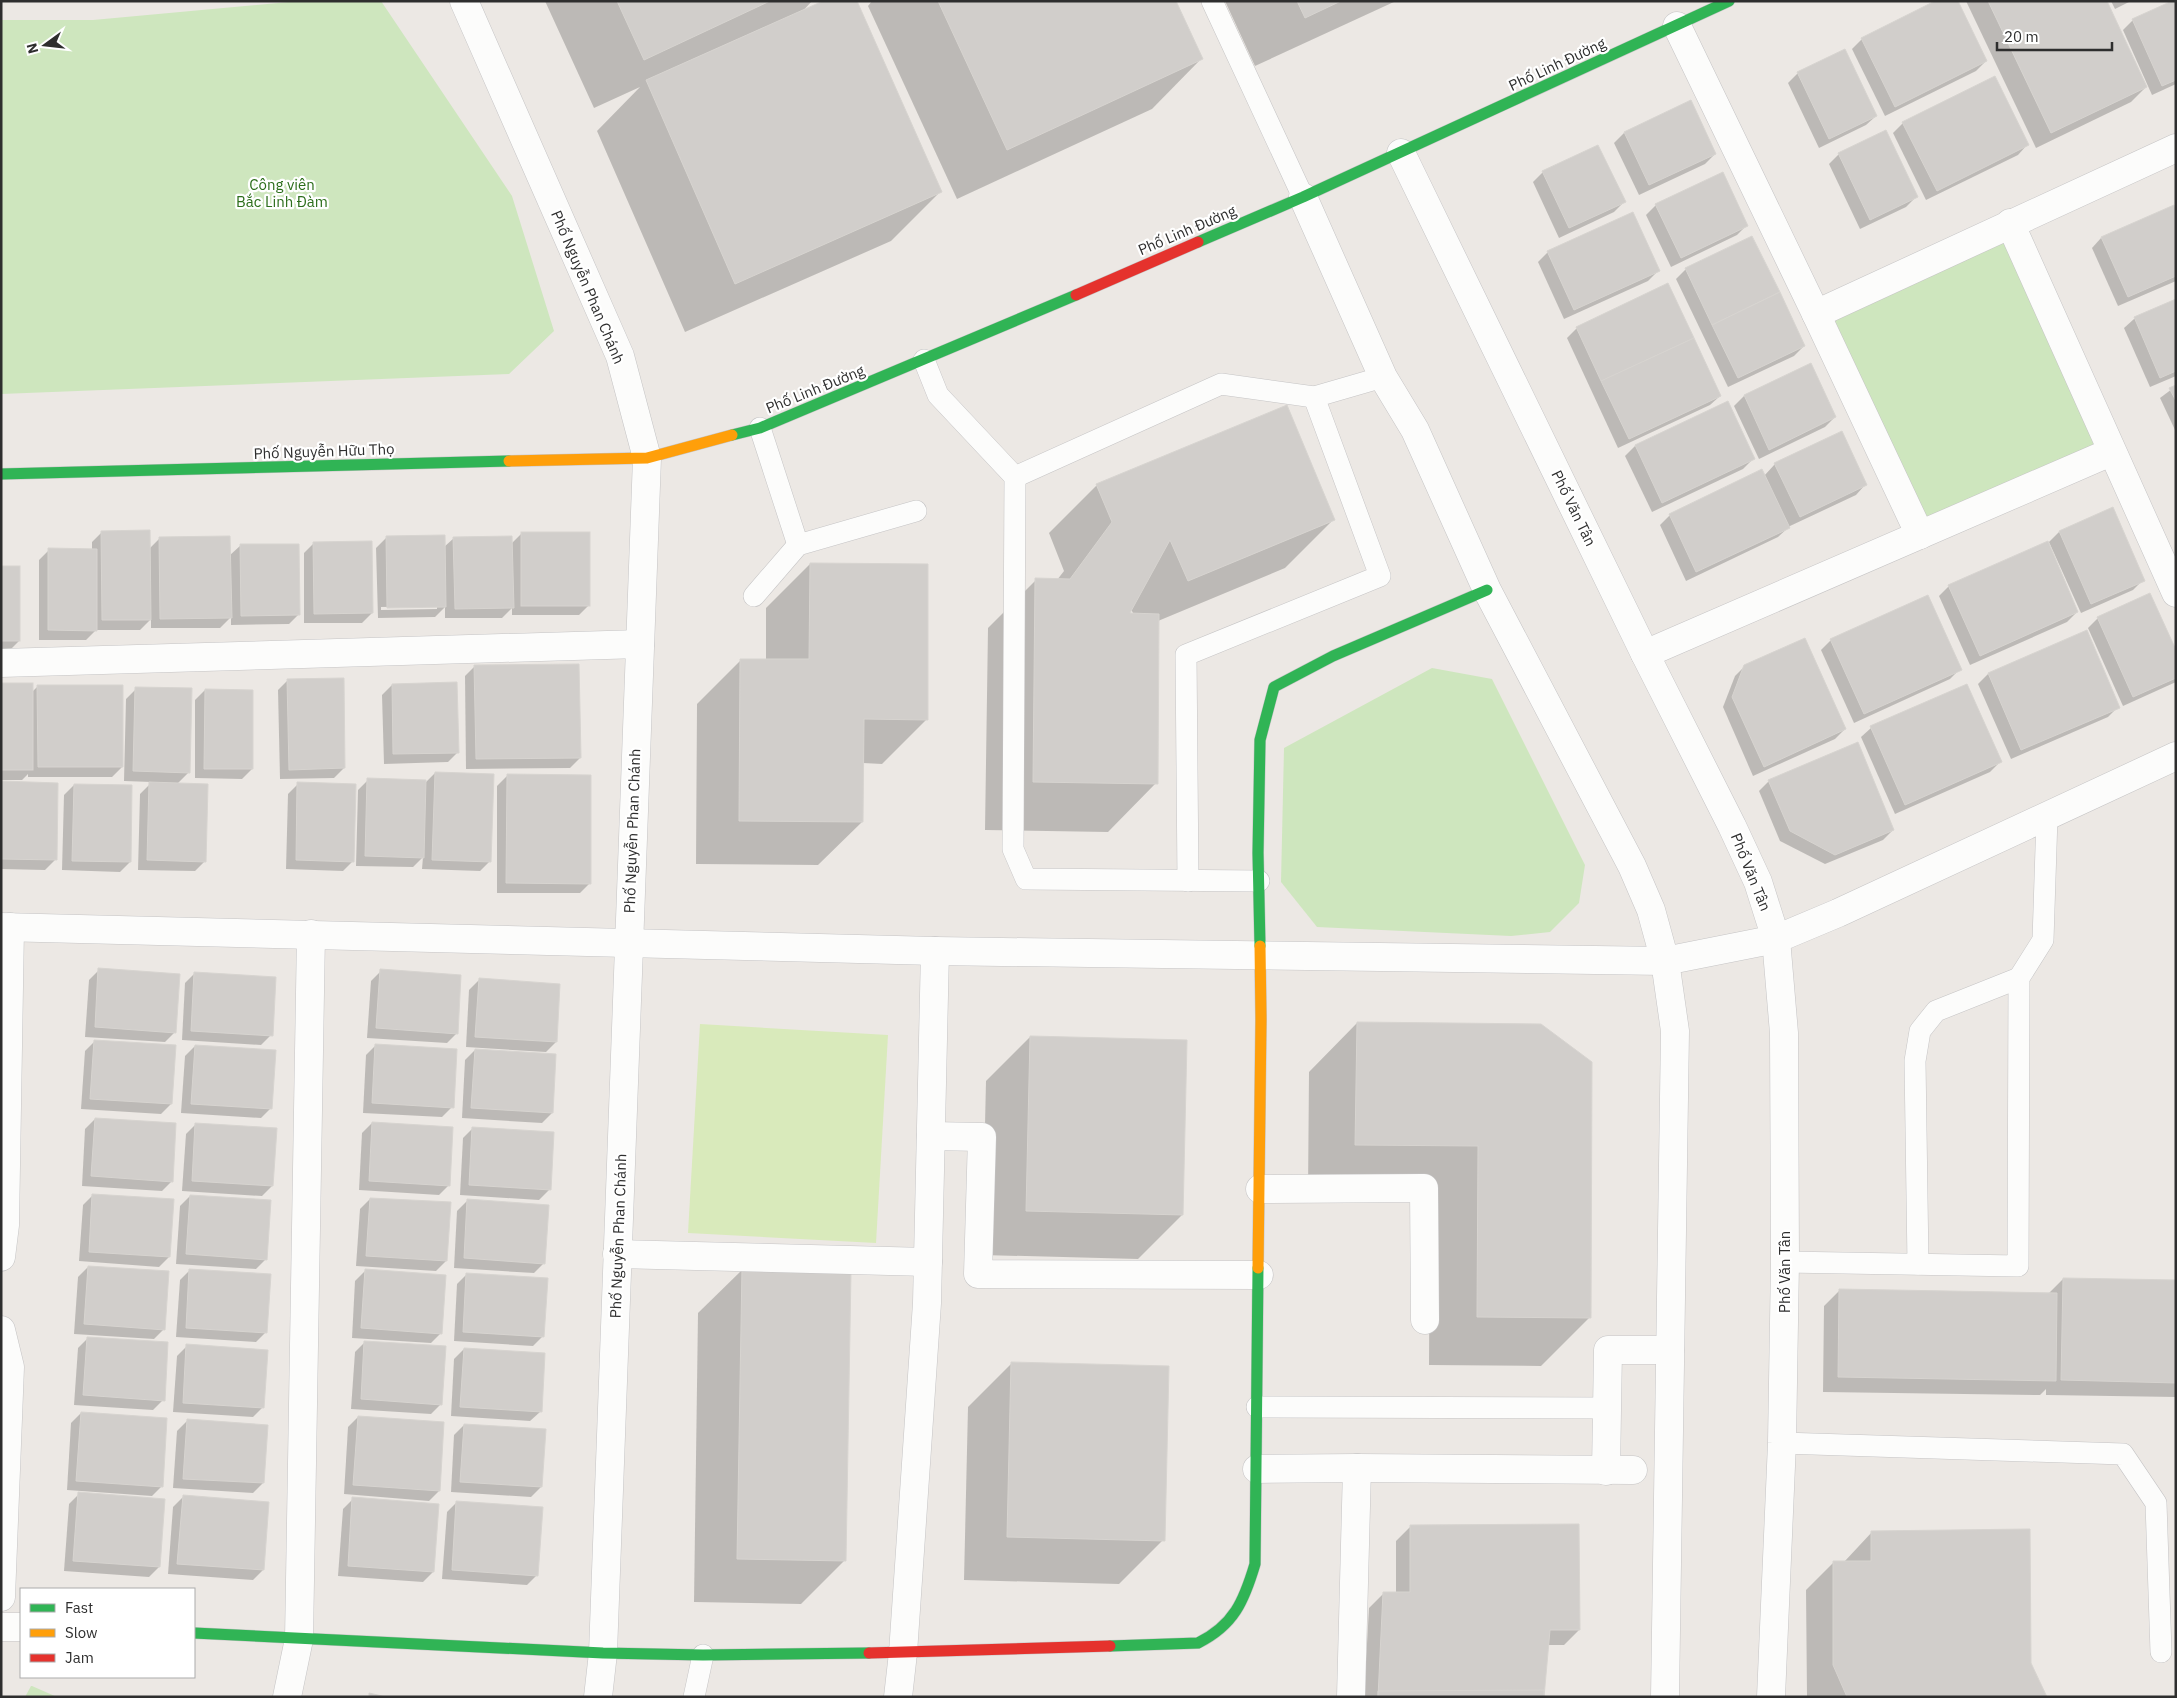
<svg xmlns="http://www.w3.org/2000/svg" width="2177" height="1698" viewBox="0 0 2177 1698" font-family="'IBM Plex Sans',sans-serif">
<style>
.green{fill:#cee6be}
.pitch{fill:#d9eabb}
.shadow{fill:#0003;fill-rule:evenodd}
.building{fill:#d1cecb;stroke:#d7d4d0}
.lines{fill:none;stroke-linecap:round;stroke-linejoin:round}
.lane-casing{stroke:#c5c4c5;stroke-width:22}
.street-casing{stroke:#c5c4c5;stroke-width:29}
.fast-casing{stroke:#c5c4c5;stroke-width:12}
.slow-casing{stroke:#c5c4c5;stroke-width:12}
.jam-casing{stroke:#c5c4c5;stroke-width:12}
.lane{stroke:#fcfcfb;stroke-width:21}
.street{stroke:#fcfcfb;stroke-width:28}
.fast{stroke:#30b455;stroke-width:11}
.slow{stroke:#ff9f0a;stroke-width:11}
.jam{stroke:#e5322d;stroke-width:11}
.labels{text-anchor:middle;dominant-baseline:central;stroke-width:4.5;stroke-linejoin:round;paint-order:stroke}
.street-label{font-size:15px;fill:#2e2e2e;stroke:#fff}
.park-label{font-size:15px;fill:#2c6e1b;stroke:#fff}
</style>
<rect width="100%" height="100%" fill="#ece8e4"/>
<!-- green -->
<g class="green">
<polygon points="299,1 381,1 512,196 554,331 509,374 1,394 1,20 93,20"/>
<polygon points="2010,223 2111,452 1920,535 1816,314"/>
<polygon points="1432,668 1492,679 1585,865 1579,903 1550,932 1511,936 1317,927 1281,882 1284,748"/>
<polygon points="31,1686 32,1686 57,1697 25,1697"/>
</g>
<!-- pitch -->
<polygon class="pitch" points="700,1024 888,1035 876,1243 688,1233"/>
<!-- shadow -->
<g class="shadow">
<polygon points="545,1 812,1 801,13 940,192 891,241 685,332 597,131 640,87 594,108"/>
<polygon points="872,1 1174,1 1201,59 1152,109 957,199 868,6"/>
<polygon points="1225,1 1396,1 1255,66"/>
<polygon points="1966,1 2106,1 2146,87 2131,102 2036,148"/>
<polygon points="2111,1 2131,1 2115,9"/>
<polygon points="2176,1 2176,84 2152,95 2123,30 2133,20"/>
<polygon points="1862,39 1986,61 1976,71 1885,116 1852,49"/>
<polygon points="1798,73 1876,116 1866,125 1819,148 1788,83"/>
<polygon points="1903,123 2027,145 2018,155 1926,200 1893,133"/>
<polygon points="1886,132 1916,197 1906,207 1860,229 1829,164 1839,154"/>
<polygon points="1624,133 1715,154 1705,164 1639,195 1614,143"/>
<polygon points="1543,172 1624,202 1614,212 1559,238 1533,182"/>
<polygon points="1656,205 1747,225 1737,235 1671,267 1646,215"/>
<polygon points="2176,212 2176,281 2118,306 2092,248 2101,238"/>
<polygon points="1548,252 1658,271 1648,281 1564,319 1538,262"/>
<polygon points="1686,269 1804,346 1794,356 1728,387 1676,279"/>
<polygon points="2176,300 2176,376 2150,387 2124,328 2134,319"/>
<polygon points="1577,328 1720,396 1710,405 1618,448 1567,338"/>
<polygon points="1810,365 1835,417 1825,427 1759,459 1734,406 1744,396"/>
<polygon points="2176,386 2176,432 2160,398"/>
<polygon points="1727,402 1753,459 1743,469 1652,512 1625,456 1635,446"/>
<polygon points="1775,464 1865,485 1856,495 1790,526 1778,537 1686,581 1660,525 1670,515 1764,476"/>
<path d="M1097 485 1333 520 1285 568 1158 621 1156 783 1108 832 985 830 988 628 1036 580H1057L1064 571 1049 533ZM1131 609 1134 615H1128Z"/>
<polygon points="2112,509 2143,580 2133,590 2081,613 2049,542 2059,532"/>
<polygon points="102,532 149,549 159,539 229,556 241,545 299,614 289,624 231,625 231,617 220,628 151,628 151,619 140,630 96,630 86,640 39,640 39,560 49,550 92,550 92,542"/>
<path d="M522 533 589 605 579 615H512V608L502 618H445V607L435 617 378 618 376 548 386 538 444 547 454 538 511 544ZM437 606V609L381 610V607Z"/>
<polygon points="314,543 372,613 362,623 304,623 304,553"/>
<polygon points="810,564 926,720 882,764 863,763 862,822 818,865 696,864 697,704 741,660 766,660 766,608"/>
<polygon points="1,567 19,641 9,651 1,650"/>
<polygon points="1949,586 2077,612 2067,622 1970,665 1939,596"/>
<polygon points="2098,618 2176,653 2176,682 2123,706 2088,628"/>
<polygon points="2086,632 2118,707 2108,717 2011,759 1978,684 1988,674"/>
<polygon points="1831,640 1960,669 1950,679 1854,723 1821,650"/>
<polygon points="475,666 580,758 570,768 466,769 465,676"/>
<polygon points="1745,666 1845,729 1835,739 1753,776 1723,707 1735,676"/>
<polygon points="288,680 344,768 334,778 280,779 278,690"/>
<polygon points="1,684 32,692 38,686 122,767 112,777 28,777 28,774 22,780 1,780"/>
<polygon points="392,685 458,752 448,762 384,764 382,695"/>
<polygon points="1967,685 2000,762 1990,772 1895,814 1861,737 1871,728"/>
<polygon points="136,689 189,772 177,784 205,861 195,871 138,870 140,794 152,782 124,781 126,699"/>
<polygon points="205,690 252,769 242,779 195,778 195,700"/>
<polygon points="435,773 490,861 480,871 422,869 423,857 413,867 356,866 358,790 368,780 424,784"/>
<polygon points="507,776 590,883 580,893 497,893 497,786"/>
<polygon points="1769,781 1893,830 1883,840 1825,864 1780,841 1759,791"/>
<polygon points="1,782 55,860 45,870 1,869"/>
<polygon points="298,784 353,861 343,871 286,869 288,794"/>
<polygon points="74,785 130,862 120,872 62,870 64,795"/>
<polygon points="99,970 175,1032 165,1042 85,1037 89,980"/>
<polygon points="381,971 457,1033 447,1043 367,1038 371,981"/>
<polygon points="195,973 271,1035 261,1045 182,1040 185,983"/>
<polygon points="479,980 556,1042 546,1052 466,1047 469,990"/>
<polygon points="1357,1023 1541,1025 1589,1318 1541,1366 1429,1365 1430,1194 1308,1192 1309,1072"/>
<polygon points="1030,1037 1182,1215 1138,1259 982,1255 986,1081"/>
<polygon points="95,1041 171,1104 161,1114 81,1109 85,1051"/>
<polygon points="376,1045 452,1107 442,1117 363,1113 366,1055"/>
<polygon points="195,1046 271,1108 261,1118 181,1113 185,1056"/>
<polygon points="475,1050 552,1113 542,1123 462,1118 465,1060"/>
<polygon points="95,1119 172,1181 162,1191 82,1186 85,1129"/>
<polygon points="372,1123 449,1185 439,1195 359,1190 362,1133"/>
<polygon points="196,1124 272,1186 262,1196 182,1191 186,1134"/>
<polygon points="473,1128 553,1133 549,1190 539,1200 460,1195 463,1138"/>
<polygon points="93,1195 169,1257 159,1267 79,1261 83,1205"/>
<polygon points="190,1196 266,1259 256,1269 176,1264 180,1206"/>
<polygon points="370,1199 446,1261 436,1271 356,1266 360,1209"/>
<polygon points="467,1201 544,1263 534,1273 454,1268 457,1211"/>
<polygon points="88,1267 164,1329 154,1339 74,1334 78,1277"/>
<polygon points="190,1270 266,1332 256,1342 176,1337 180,1280"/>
<polygon points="742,1270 845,1560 801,1604 694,1602 698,1313"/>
<polygon points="365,1271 441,1333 431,1343 352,1338 355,1281"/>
<polygon points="467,1274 543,1336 533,1346 454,1341 457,1284"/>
<polygon points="2063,1279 2176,1281 2176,1397 2046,1395 2046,1389 2040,1395 1823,1392 1824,1306 1839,1291 2048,1294"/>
<polygon points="88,1338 163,1400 153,1410 74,1405 78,1348"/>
<polygon points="365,1342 441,1404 431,1414 351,1409 355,1352"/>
<polygon points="187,1346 263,1407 253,1417 173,1412 177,1356"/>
<polygon points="464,1349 540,1412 530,1421 451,1416 454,1359"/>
<polygon points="1012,1363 1163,1540 1119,1584 964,1580 968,1407"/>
<polygon points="81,1413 162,1486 152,1496 67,1490 71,1423"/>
<polygon points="358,1417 439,1491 429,1501 344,1494 348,1427"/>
<polygon points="187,1421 263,1483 253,1493 173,1488 177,1431"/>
<polygon points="464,1425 541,1487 531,1497 451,1492 454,1435"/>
<polygon points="79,1494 159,1567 149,1577 64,1571 69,1504"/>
<polygon points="183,1497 263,1570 253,1580 168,1574 173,1507"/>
<polygon points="353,1499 433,1572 423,1582 338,1576 343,1509"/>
<polygon points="457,1502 537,1575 527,1585 442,1579 447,1512"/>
<polygon points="1411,1526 1579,1630 1564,1645 1547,1645 1543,1697 1364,1697 1369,1608 1384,1593 1396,1593 1396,1541"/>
<polygon points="1872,1532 2030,1663 2046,1697 1807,1697 1806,1590 1834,1562 1844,1562"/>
</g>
<!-- building -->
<g class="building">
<polygon points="617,1 770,1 644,60"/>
<polygon points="823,1 857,1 942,192 735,284 646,80"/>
<polygon points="938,1 1176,1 1203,59 1007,150"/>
<polygon points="1297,1 1341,1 1305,18"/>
<polygon points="1935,1 1958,1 1987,61 1895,107 1861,38"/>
<polygon points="1988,1 2107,1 2147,87 2051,133"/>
<polygon points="2172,1 2176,1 2176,80 2162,86 2132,19"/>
<polygon points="1845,49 1877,116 1829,139 1797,72"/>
<polygon points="1995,76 2029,145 1937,191 1902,122"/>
<polygon points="1691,100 1716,154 1649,185 1624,132"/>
<polygon points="1886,130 1918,197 1870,220 1838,153"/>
<polygon points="1598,145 1626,202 1569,228 1542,171"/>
<polygon points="1723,172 1748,226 1681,258 1655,204"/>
<polygon points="2174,205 2176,209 2176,276 2128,297 2101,237"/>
<polygon points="1633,212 1660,271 1574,310 1547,251"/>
<polygon points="1752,236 1780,292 1712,325 1685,268"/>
<polygon points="1668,283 1694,338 1601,381 1576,327"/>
<polygon points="1780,292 1805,346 1738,378 1712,325"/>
<polygon points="2176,299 2176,371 2160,378 2134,317"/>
<polygon points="1694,338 1721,396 1629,439 1601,381"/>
<polygon points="1811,363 1836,417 1769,450 1744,395"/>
<polygon points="2176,385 2176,401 2169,388"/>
<polygon points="1728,401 1755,459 1662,503 1635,445"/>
<polygon points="1287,405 1335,520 1188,581 1170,540 1130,613 1159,614 1158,784 1033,782 1035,578 1070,579 1112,522 1096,484"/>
<polygon points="1842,431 1867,485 1800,517 1774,463"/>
<polygon points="1762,469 1790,528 1696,572 1669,514"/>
<polygon points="2113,507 2145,581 2091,604 2059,531"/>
<polygon points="150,530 151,620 102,620 101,531"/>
<rect x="521" y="532" width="69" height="74"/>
<polygon points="445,535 446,607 387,608 386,536"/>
<polygon points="230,536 232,618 160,619 159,537"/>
<polygon points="512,536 514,608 455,609 453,537"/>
<polygon points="372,541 373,613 314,614 313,542"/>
<polygon points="2048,541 2078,612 1980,656 1948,585"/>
<polygon points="240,544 299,544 300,615 241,616"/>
<polygon points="48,548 97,549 97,631 48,630"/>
<polygon points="810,563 928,564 928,720 864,719 863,822 739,821 740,659 809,659"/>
<rect x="1" y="566" width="19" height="75"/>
<polygon points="2150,593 2176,650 2176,678 2133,697 2097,617"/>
<polygon points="1928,595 1962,670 1864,714 1830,639"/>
<polygon points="2087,630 2120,708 2021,750 1988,673"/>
<polygon points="1805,638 1846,729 1764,767 1732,697 1744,665"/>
<polygon points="579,664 581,758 476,759 474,665"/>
<polygon points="344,678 345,768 289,770 287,679"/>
<polygon points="457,682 459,753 393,754 392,684"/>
<rect x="1" y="683" width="32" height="87"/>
<polygon points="1967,684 2002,762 1905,805 1870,726"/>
<polygon points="37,685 123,685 123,767 38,767"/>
<polygon points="135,687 192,688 190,773 133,771"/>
<polygon points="205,689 253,690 253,769 204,769"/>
<polygon points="1858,742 1894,830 1835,855 1790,831 1768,780"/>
<polygon points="435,772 494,774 491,862 432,860"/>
<polygon points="507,774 591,775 591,884 506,883"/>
<polygon points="367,778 426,780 424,858 365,856"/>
<polygon points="1,781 58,783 57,860 1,859"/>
<polygon points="149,782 208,784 206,862 147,860"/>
<polygon points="297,782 356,784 354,862 296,860"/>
<polygon points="74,784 132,785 131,862 72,861"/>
<polygon points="98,968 180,974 176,1033 95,1027"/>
<polygon points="380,969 461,975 458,1034 376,1028"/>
<polygon points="194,972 276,977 273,1036 191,1031"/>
<polygon points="479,978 560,984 557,1042 475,1037"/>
<polygon points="1357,1022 1541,1024 1592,1062 1591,1318 1477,1317 1478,1146 1355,1145"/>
<polygon points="1030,1036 1187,1040 1183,1215 1026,1211"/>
<polygon points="94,1040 176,1045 172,1104 90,1099"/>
<polygon points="375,1044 457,1049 454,1108 372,1103"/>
<polygon points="195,1045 276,1050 272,1109 191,1104"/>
<polygon points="475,1049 556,1054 553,1113 471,1108"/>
<polygon points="95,1118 176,1123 173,1182 91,1176"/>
<polygon points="372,1122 453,1127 450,1186 369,1181"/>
<polygon points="195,1123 277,1128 273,1186 192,1181"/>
<polygon points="472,1127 554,1132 551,1190 469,1185"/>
<polygon points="92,1194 174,1199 170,1257 89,1252"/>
<polygon points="190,1195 271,1200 267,1260 186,1254"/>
<polygon points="370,1198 451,1202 447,1261 366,1256"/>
<polygon points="467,1199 549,1205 545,1264 464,1258"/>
<polygon points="88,1266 169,1271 165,1330 84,1324"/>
<polygon points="742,1268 851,1271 846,1561 737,1559"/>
<polygon points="189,1269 271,1274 267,1333 186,1328"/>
<polygon points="365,1269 446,1275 442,1334 361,1328"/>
<polygon points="466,1273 548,1278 544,1337 463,1332"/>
<polygon points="2063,1278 2176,1280 2176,1383 2061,1380"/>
<polygon points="1839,1289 2057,1293 2056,1381 1838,1377"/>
<polygon points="87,1337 168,1342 165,1401 83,1395"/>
<polygon points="364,1341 446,1346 442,1405 361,1399"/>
<polygon points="186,1344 268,1350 264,1408 183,1403"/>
<polygon points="464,1348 545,1353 542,1412 460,1407"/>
<polygon points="1011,1362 1169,1366 1165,1541 1007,1537"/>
<polygon points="81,1412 167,1418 163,1487 76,1481"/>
<polygon points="358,1416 444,1422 440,1491 353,1485"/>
<polygon points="187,1419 268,1425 264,1483 183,1479"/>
<polygon points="464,1424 546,1429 542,1487 460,1482"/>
<polygon points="78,1492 165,1499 160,1567 73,1561"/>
<polygon points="183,1495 269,1502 264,1570 177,1564"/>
<polygon points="352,1497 439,1504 434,1572 348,1566"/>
<polygon points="456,1501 543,1507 538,1576 452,1570"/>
<polygon points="1579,1524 1580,1630 1550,1630 1544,1697 1378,1697 1383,1592 1410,1592 1410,1525"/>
<polygon points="2030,1529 2031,1663 2047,1697 1847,1697 1833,1665 1833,1561 1871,1561 1871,1531"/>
<polygon points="1544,1690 1544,1697 1378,1697 1378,1691"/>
<polygon points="369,1693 386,1697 369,1697"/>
</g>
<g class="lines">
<!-- lane casing -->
<g class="lane-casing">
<g id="lane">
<polyline points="1212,1 1303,197"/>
<polyline points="924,360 938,395 1015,477 1013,849 1026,879 1259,881"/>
<polyline points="760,428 798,545"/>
<polyline points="1015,477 1221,384 1314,397"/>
<polyline points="754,596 798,545 916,511"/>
<polyline points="1188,881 1186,655 1380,576 1314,397 1383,377"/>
<polyline points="1785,1262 2018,1266 2019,978 2043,940 2047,817"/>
<polyline points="1918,1264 1915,1061 1920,1031 1936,1011 2019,978"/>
<polyline points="1257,1407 1607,1408"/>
<polyline points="1782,1443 2123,1454 2156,1503 2161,1652"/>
<polyline points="694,1697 703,1655"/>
</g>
</g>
<!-- street casing -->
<g class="street-casing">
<g id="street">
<polyline points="464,1 620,356 647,458 603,1653 598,1697"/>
<polyline points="1677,26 1816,314 1920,535"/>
<polyline points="1401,153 1645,654 1732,826 1758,882 1776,939 1784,1033 1785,1262 1782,1443 1771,1697"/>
<polyline points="1303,197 1383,377 1415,430 1487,590 1632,866 1651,910 1665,961 1675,1031 1665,1697"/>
<polyline points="2010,223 2176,593"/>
<polyline points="1816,314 2176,148"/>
<polyline points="1645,654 2111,452"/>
<polyline points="1,663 640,644"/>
<polyline points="1,927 935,951 1665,961 1776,939 1838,913 2176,756"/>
<polyline points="931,1136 982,1137 978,1274 1259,1275"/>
<polyline points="1260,1189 1424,1188 1425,1320"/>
<polyline points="617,1254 928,1262"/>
<polyline points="1,1257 5,1225 10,927"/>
<polyline points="1,1330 10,1367 1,1597"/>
<polyline points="1257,1469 1357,1468 1633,1470"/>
<polyline points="1606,1471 1608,1350 1670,1350"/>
<polyline points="1,1627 21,1627"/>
<polyline points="287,1697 299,1639 311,934"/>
<polyline points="898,1697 903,1653 927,1303 935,951"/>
<polyline points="1351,1697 1357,1468"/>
</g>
</g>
<!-- fast casing -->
<g class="fast-casing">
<g id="fast">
<polyline points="1198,242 1303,197 1729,1"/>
<polyline points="732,435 760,428 1076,295"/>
<polyline points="1,474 509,461"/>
<polyline points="1260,946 1258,853 1260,740 1274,687 1333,656 1487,590"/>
<polyline points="194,1633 603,1653 703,1655 869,1653"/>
<path d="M1110 1646 1198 1643C1234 1625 1244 1601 1255 1564L1258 1268"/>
</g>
</g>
<!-- slow casing -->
<g class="slow-casing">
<g id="slow">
<polyline points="509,461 647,458 732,435"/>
<polyline points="1258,1268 1261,1019 1260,946"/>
</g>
</g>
<!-- jam casing -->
<g class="jam-casing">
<g id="jam">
<polyline points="1076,295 1198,242"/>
<polyline points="869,1653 1110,1646"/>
</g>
</g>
<!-- lane -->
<use href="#lane" class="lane"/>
<!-- street -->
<use href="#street" class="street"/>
<!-- fast -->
<use href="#fast" class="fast"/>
<!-- slow -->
<use href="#slow" class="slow"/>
<!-- jam -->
<use href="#jam" class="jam"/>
</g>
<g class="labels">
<!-- street labels -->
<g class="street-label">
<text transform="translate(1557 64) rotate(-25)">Phố Linh Đường</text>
<text transform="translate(1187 230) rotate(-23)">Phố Linh Đường</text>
<text transform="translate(588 287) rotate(67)">Phố Nguyễn Phan Chánh</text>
<text transform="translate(815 389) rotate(-22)">Phố Linh Đường</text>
<text transform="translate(324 451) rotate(-2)">Phố Nguyễn Hữu Thọ</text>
<text transform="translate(1574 508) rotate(64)">Phố Văn Tân</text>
<text transform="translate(632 831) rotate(-88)">Phố Nguyễn Phan Chánh</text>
<text transform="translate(1751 872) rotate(68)">Phố Văn Tân</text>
<text transform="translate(618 1236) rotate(-88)">Phố Nguyễn Phan Chánh</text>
<text transform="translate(1784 1272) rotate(-90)">Phố Văn Tân</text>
</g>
<!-- park labels -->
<g class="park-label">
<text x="282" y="184">Công viên<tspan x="282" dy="17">Bắc Linh Đàm</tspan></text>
</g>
</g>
<!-- border -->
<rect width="2177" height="1698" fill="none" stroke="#2e2e2e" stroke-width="5"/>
<!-- legend -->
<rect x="20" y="1588" width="175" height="90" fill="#ffffff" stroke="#ababab"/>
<rect x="30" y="1604" width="25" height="8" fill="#30b455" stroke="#ababab"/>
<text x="65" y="1613" font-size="15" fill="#2e2e2e">Fast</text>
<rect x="30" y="1629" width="25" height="8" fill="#ff9f0a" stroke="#ababab"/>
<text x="65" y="1638" font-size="15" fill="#2e2e2e">Slow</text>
<rect x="30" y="1654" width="25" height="8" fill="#e5322d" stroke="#ababab"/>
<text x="65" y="1663" font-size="15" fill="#2e2e2e">Jam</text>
<!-- north arrow -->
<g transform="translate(45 45) rotate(255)" stroke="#ffffff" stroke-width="4" paint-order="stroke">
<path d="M0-4L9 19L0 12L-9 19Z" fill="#2e2e2e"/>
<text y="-8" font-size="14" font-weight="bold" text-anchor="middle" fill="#2e2e2e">N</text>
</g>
<!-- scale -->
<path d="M1997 42v8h115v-8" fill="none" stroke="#2e2e2e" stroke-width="2.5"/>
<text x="2004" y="42" font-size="15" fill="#2e2e2e" stroke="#ffffff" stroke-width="4" paint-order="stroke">20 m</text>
</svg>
